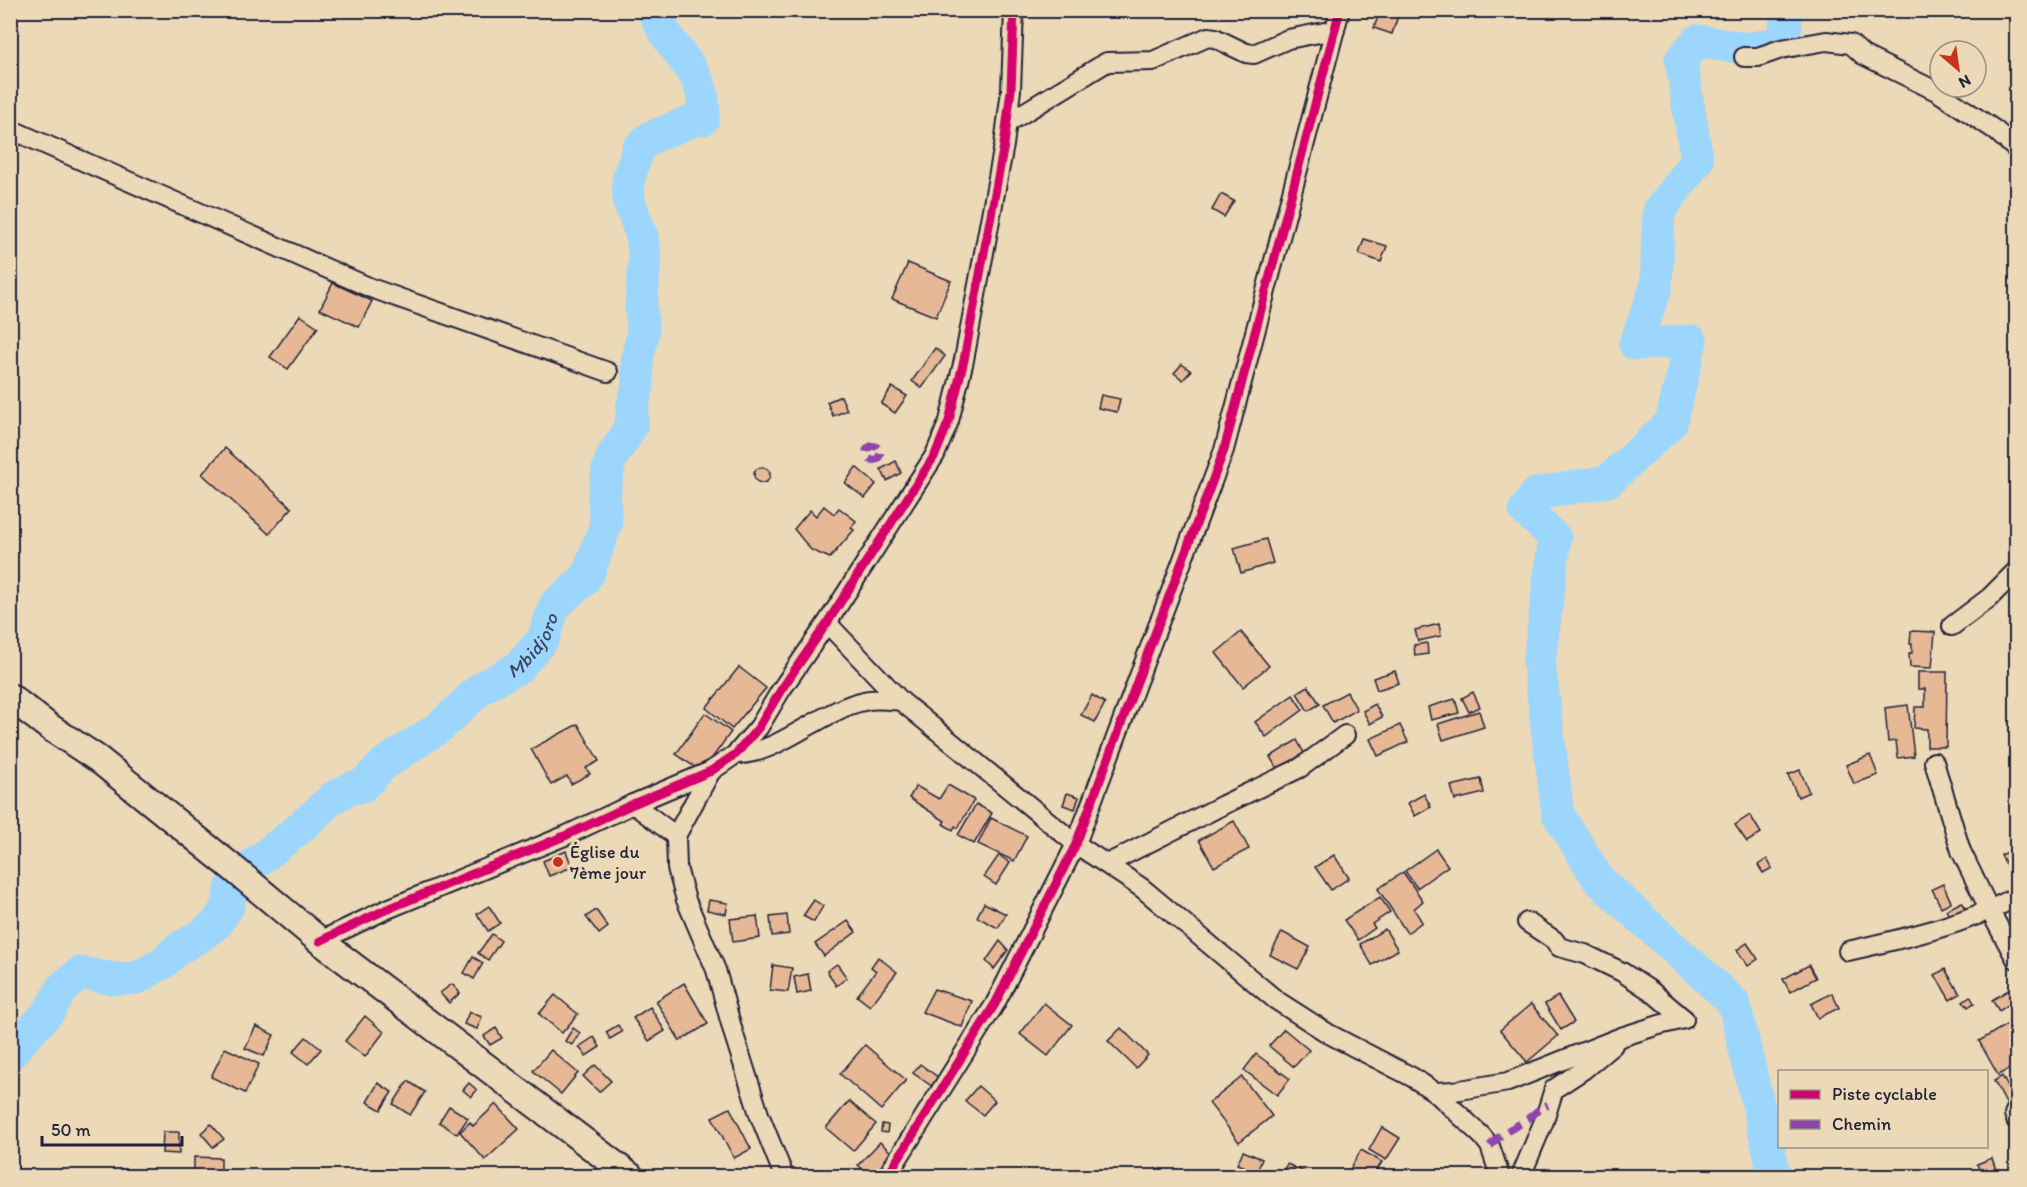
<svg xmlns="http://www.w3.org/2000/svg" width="2027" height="1187" viewBox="0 0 2027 1187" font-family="Itim,sans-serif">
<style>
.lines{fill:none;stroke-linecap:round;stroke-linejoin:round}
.river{stroke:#9cd6fc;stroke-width:33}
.building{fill:#e6b896;stroke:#22223b;stroke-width:1.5}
.street-casing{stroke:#22223b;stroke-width:22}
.secondary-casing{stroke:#22223b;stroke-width:30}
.street{stroke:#ecd9b7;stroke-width:18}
.secondary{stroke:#ecd9b7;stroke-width:26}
.quiet{stroke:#8e44ad;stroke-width:8;stroke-dasharray:15 8;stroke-linecap:butt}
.cycleway-casing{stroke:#ecd9b7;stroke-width:13}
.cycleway{stroke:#d6006c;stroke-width:9}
.poi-dot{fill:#c8321e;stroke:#ecd9b7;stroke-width:2}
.labels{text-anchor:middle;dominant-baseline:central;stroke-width:6;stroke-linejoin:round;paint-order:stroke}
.poi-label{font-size:18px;fill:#22223b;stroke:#ecd9b7;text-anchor:start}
.water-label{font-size:20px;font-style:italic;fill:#3a4662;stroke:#ecd9b7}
</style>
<rect width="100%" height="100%" fill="#ecd9b7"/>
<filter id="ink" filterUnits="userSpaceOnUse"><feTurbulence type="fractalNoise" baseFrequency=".0167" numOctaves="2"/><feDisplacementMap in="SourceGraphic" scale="12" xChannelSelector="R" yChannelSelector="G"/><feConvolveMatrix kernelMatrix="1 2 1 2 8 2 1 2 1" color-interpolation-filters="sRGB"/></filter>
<g filter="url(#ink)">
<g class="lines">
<!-- river -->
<g class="river">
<path id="s1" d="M10 1054 49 1011 63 987 80 973 115 979 137 978 163 963 176 950 202 935 217 923 228 906 231 889 236 881 249 868 300 828 334 797 353 787H361L384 764 441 726 480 689 519 667 543 639 555 605 583 581 588 574 606 524 604 495 609 465 614 453 624 439 632 423V408L638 386 637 360 643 332 641 307 645 257 642 237 629 201 628 181 638 149 649 138 699 118 703 119C707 81 689 68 669 39 663 30 658 20 653 10"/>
<polyline points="1775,1176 1734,1003 1599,880 1558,814 1539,662 1555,538 1525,510 1536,494 1608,481 1671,423 1691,341 1635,344 1656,288 1659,211 1697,161 1681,60 1697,41 1749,49 1784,41 1787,10"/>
</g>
</g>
<!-- building -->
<g class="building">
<polygon points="1380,10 1400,10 1392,34 1374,28"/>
<polygon points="1221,194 1234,201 1224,217 1212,210"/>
<polygon points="1364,239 1387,246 1381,262 1359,254"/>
<polygon points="908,263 951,281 936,317 892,299"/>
<polygon points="333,283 372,301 359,327 320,309"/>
<polygon points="300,315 318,327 288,369 270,357"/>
<polygon points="935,348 945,356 922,388 912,381"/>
<polygon points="1182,364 1191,371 1183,380 1174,373"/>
<polygon points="892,387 907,396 895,413 881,404"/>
<polygon points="1101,395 1120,399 1117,412 1098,408"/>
<polygon points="841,396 847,410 833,416 827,402"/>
<polygon points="225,448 292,508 269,534 202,474"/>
<polygon points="896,461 901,473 887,481 881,469"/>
<circle cx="762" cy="475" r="8"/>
<polygon points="856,467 876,484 865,498 845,483"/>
<polygon points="824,506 834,514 839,508 856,521 851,528 854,530 830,558 811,550 794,529 810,510 816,516"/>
<polygon points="1266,539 1273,563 1241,573 1234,548"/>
<polygon points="1439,624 1441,636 1418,641 1415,630"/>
<polygon points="1911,631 1935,632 1932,668 1910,667 1909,653 1912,653 1912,644 1910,644"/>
<polygon points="1241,632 1269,666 1243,687 1216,653"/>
<polygon points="1427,643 1428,654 1415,656 1414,645"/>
<polygon points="739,667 766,688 732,729 706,708"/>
<polygon points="1395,671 1399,683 1377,690 1373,678"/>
<polygon points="1918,672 1947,672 1946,747 1927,747 1927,729 1914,728 1915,707 1925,707 1925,689 1918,689"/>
<polygon points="1308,686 1320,704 1308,711 1297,693"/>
<polygon points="1347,692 1357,710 1333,723 1323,705"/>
<polygon points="1473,692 1480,707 1469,712 1462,698"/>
<polygon points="1092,695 1105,703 1095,722 1081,715"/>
<polygon points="1293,695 1303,710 1266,737 1255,722"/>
<polygon points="1455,699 1459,713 1431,720 1428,707"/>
<polygon points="1375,704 1382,717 1370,724 1363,711"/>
<polygon points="1908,705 1914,756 1898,758 1896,741 1888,742 1885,708"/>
<polygon points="1479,711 1484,727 1443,740 1438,724"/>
<polygon points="705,713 731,732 702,772 676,754"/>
<polygon points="578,724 599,761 586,768 590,774 571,784 567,776 551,785 531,749"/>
<polygon points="1400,725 1408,742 1378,756 1370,739"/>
<polygon points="1297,740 1304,753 1278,770 1270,757"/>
<polygon points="1870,755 1878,775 1854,784 1846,765"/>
<polygon points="1800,770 1809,792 1798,797 1788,775"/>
<polygon points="1481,779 1484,793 1455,800 1451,786"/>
<polygon points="948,785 974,800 958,828 955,826 953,830 943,824 945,821 909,798 916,786 939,799"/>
<polygon points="1067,793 1079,797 1075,809 1063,805"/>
<polygon points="1424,794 1431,807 1415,816 1408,803"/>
<polygon points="976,804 992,813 974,844 958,835"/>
<polygon points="1750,815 1761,833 1747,842 1735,825"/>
<polygon points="991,818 1027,836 1014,861 978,844"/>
<polygon points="1234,821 1249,849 1214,867 1199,840"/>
<polygon points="2016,848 2016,864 2008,868 2001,855"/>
<polygon points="1436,849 1448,866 1417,888 1405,871"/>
<polygon points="566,851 572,867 549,876 543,861"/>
<polygon points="999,855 1010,863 996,885 984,877"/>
<polygon points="1334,855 1349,878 1331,890 1315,867"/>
<polygon points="1767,859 1772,868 1763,873 1758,865"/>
<polygon points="1403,872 1423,901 1414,909 1422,922 1407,933 1378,889"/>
<polygon points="1943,884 1951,902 1941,907 1932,889"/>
<polygon points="1380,897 1390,912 1372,924 1375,928 1358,940 1344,920"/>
<polygon points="709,900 728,903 726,914 707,910"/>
<polygon points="814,900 823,906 814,922 803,916"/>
<polygon points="1962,902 1968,912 1952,921 1946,910"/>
<polygon points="984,903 1006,914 998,928 977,917"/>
<polygon points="489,906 500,923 488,931 477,914"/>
<polygon points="596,910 608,927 599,934 586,917"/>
<polygon points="787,915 789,934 772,936 770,917"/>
<polygon points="757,916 760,938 733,942 730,919"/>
<polygon points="848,921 856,932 824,956 815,944"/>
<polygon points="1385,929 1398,950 1372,965 1360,944"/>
<polygon points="1282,932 1310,947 1298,969 1270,955"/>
<polygon points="492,934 501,941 488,960 478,953"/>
<polygon points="1000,941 1008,950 994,969 986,961"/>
<polygon points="1747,943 1758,959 1748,966 1737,950"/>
<polygon points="473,957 483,963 474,979 464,973"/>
<polygon points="878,957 897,972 870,1006 857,996 876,971 871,967"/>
<polygon points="837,964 847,978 836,986 827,971"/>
<polygon points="773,965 792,968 788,992 770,990"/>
<polygon points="1809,965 1816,978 1790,992 1783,979"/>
<polygon points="1945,969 1960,994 1950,1000 1935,975"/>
<polygon points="808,974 811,991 797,994 794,977"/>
<polygon points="684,983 708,1024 680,1041 656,1001"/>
<polygon points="452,984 460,993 449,1003 440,993"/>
<polygon points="934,989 972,1001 962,1027 922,1012"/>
<polygon points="2010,989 2016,1000 1999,1011 1992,1000"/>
<polygon points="1832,993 1839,1008 1818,1018 1811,1004"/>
<polygon points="555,995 578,1014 562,1033 539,1014"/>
<polygon points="1558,996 1574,1022 1561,1030 1545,1004"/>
<polygon points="1970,996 1974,1003 1968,1007 1963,1001"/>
<polygon points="1044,1003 1072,1025 1048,1056 1020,1034"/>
<polygon points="1531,1004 1558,1036 1527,1062 1500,1030"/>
<polygon points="650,1007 665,1031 649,1041 633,1018"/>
<polygon points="469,1012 482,1017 477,1029 464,1024"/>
<polygon points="365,1016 384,1032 365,1057 345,1041"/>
<polygon points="2016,1019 2016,1073 2015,1074 2011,1068 1998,1075 1979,1041"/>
<polygon points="618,1025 622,1032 610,1039 606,1032"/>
<polygon points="256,1026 274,1035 264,1056 245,1048"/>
<polygon points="496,1028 502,1038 490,1045 484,1036"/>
<polygon points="573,1028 580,1033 572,1045 565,1041"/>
<polygon points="1121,1028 1148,1055 1136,1068 1108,1041"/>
<polygon points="1284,1029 1309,1050 1294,1067 1269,1046"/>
<polygon points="306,1037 321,1049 308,1064 293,1052"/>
<polygon points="594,1037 600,1047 586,1056 579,1047"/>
<polygon points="865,1045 906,1080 881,1110 840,1074"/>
<polygon points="225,1048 259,1064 245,1093 211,1077"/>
<polygon points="551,1050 578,1073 561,1094 533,1071"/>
<polygon points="1256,1054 1290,1079 1277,1095 1244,1070"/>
<polygon points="920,1064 939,1078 933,1087 913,1073"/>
<polygon points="595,1065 611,1081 599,1092 583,1076"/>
<polygon points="2002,1076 2016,1102 2008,1107 1994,1081"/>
<polygon points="1242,1077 1272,1116 1239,1142 1209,1103"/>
<polygon points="408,1081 425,1092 410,1115 393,1104"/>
<polygon points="378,1083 392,1092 381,1110 367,1102"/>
<polygon points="469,1083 477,1090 471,1097 463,1090"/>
<polygon points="978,1086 995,1101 983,1115 965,1101"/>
<polygon points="849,1101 876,1124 853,1151 826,1128"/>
<polygon points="496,1104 519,1129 485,1160 460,1132 470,1122 473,1126"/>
<polygon points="449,1106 468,1118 457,1134 439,1122"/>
<polygon points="730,1108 751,1149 734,1158 712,1117"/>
<polygon points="211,1124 224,1139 213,1147 201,1133"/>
<polygon points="882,1124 888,1125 887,1133 881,1132"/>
<polygon points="1382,1127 1400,1138 1386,1160 1369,1150"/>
<polygon points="163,1132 179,1132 179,1154 162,1153"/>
<polygon points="880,1142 894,1155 873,1176 870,1176 858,1165"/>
<polygon points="1361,1150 1382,1162 1373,1176 1358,1176 1349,1171"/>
<polygon points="1243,1151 1262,1159 1257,1172 1237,1164"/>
<polygon points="194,1157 221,1158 221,1176 194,1176"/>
<polygon points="1992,1158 1996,1170 1982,1176 1977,1164"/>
<polygon points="1287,1164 1313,1176 1280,1176"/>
</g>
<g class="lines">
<!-- street casing -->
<g class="street-casing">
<g id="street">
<polyline points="1744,57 1758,57 1781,49 1826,41 1851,44 1863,55 1938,92 1995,130 2016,149"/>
<polyline points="1007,123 1107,62 1153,61 1208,37 1215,38 1246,53 1254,54 1288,39 1335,30"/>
<polyline points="10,129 371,288 608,372"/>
<polyline points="827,623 901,701 1076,844 1142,888 1276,1000 1329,1034 1412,1077 1435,1092 1482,1136 1490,1146 1500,1176"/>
<polyline points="1952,626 1989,598 2016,571"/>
<path d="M736 754C776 756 823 709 864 701 876 698 888 700 901 701"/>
<polyline points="1934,762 1961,851 1990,911 2016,959"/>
<polyline points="711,771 676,836 677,868 686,900 716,970 734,1035 759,1114 784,1176"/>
<polyline points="633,804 676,836"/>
<polyline points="1107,864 1223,805 1300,768 1345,735"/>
<polyline points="1527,922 1554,940 1559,947 1585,954 1622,972 1651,991 1684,1019"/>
<polyline points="320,941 385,910 567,835 633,804 711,771 736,754 759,727 781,690 827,623 935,455 949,421 964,360 1004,145 1011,90 1014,10"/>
<path d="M1848 951C1906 938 1964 925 2016 897"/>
<polyline points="1435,1092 1454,1091 1508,1082 1621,1037 1659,1025 1684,1019"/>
<polyline points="2016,1110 2014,1114 2016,1120"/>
<polyline points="887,1176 995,1004 1076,844 1224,450 1340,10"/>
<polyline points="1521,1176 1544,1121 1554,1089 1583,1070 1613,1045"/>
</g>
</g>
<!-- secondary casing -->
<g class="secondary-casing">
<polyline id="secondary" points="10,697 48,726 98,759 234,869 320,941 630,1176"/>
</g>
<!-- street -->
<use href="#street" class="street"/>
<!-- secondary -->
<use href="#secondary" class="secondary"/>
<!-- quiet -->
<g class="quiet">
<circle cx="873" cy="453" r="7"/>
<path d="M1490 1146C1501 1133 1511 1129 1525 1121 1534 1115 1536 1110 1548 1105"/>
</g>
<!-- cycleway casing -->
<g class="cycleway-casing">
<g id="cycleway">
<polyline points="320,941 385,910 567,835 633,804 711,771 736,754 759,727 781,690 827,623 935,455 949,421 964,360 1004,145 1011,90 1014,10"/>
<polyline points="887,1176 995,1004 1076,844 1224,450 1340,10"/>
</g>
</g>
<!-- cycleway -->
<use href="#cycleway" class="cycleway"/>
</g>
</g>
<!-- markers -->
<circle class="poi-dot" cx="558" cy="862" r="6"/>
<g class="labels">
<!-- poi labels -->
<g class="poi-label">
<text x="570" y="852">Église du<tspan x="570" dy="21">7ème jour</tspan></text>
</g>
<!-- water labels -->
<g class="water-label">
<text stroke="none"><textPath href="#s1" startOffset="694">Mbidjoro</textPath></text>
</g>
</g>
<!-- margin -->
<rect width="2027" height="1187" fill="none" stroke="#ecd9b7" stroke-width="36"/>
<rect x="18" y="18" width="1991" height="1151" fill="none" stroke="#22223b" stroke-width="2" filter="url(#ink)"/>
<!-- legend -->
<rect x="1778" y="1070" width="210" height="78" fill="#ecd9b7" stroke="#9b9085" stroke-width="1.5"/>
<rect x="1790" y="1090" width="30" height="9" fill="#d6006c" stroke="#9b9085" stroke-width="1.5"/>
<text x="1832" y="1100" font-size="18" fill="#22223b">Piste cyclable</text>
<rect x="1790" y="1120" width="30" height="9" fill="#8e44ad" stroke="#9b9085" stroke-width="1.5"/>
<text x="1832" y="1130" font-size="18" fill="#22223b">Chemin</text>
<!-- north arrow -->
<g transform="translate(1958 69) rotate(151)"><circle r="28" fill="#ecd9b7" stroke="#9b9085" stroke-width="1.5"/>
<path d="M0-4.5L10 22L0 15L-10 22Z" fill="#c8321e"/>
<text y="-9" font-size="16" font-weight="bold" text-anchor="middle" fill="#22223b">N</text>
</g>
<!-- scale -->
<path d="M42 1136v9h140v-9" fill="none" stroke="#22223b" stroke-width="3"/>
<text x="51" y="1136" font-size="18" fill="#22223b" stroke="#ecd9b7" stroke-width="4.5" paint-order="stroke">50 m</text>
</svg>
